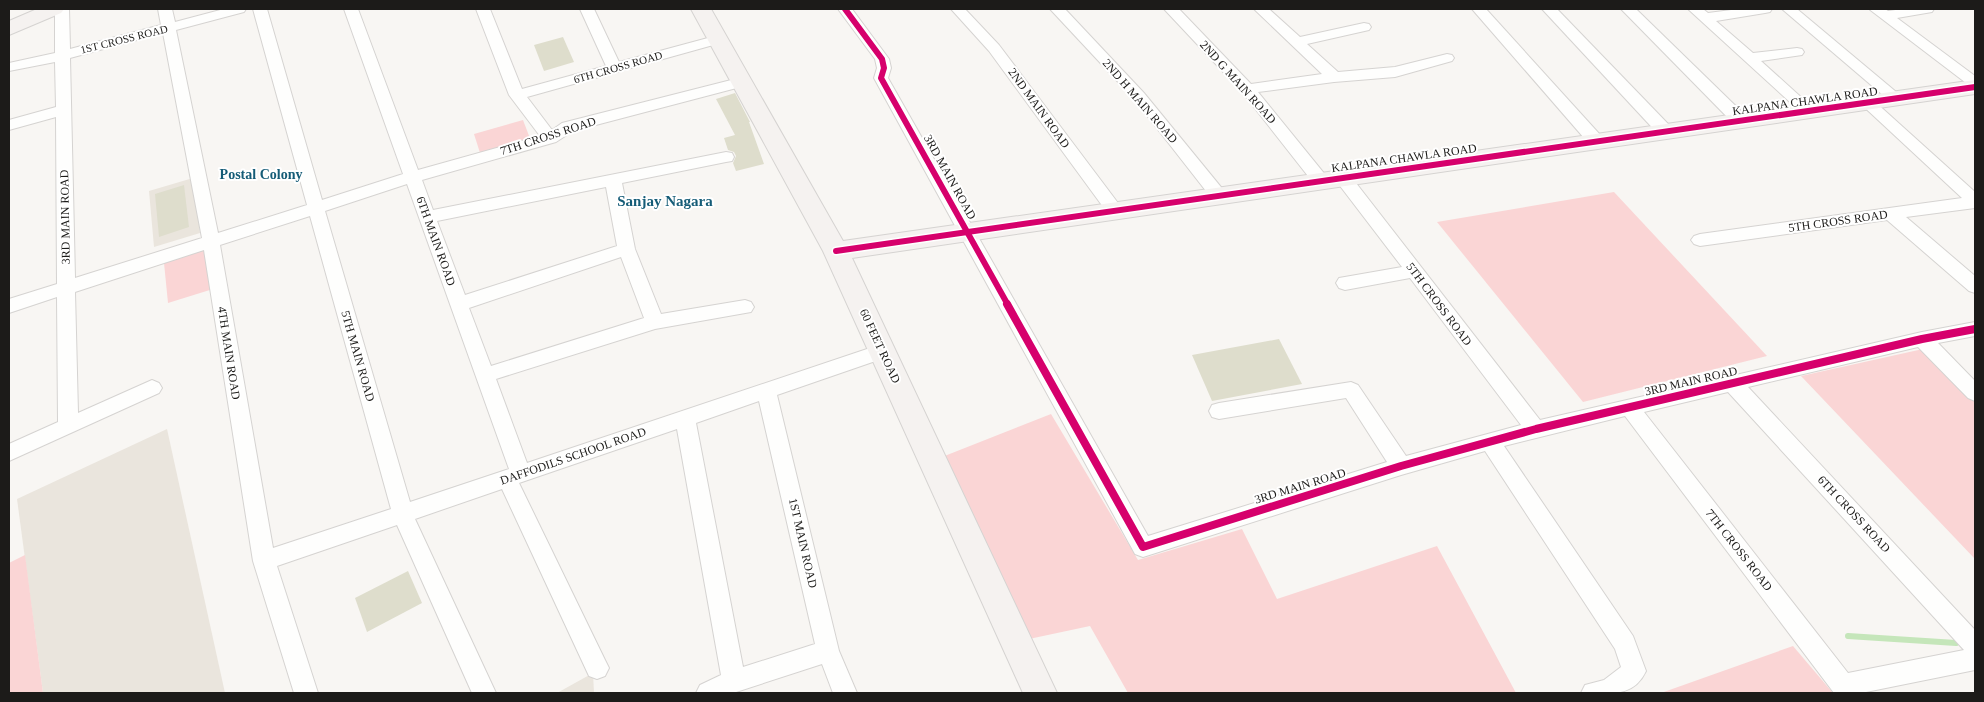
<svg xmlns="http://www.w3.org/2000/svg" width="1984" height="702" viewBox="0 0 1984 702" font-family="Georgia,serif">
<style>
.built{fill:#eae5dd}
.green{fill:#fad5d5}
.lines{fill:none;stroke-linecap:round;stroke-linejoin:round}
.stream{stroke:#c5e6ba;stroke-width:6}
.building{fill:#deddcc}
.street-casing{stroke:#d5d3d1;stroke-width:2}
.secondary-casing{stroke:#d5d3d1;stroke-width:2}
.street{fill:#fefefd;fill-rule:evenodd}
.secondary{fill:#f5f2f0;fill-rule:evenodd}
.cycleway-far1-casing{stroke:#fff;stroke-width:9}
.cycleway-casing{stroke:#fff;stroke-width:11}
.cycleway-far1{stroke:#d6006c;stroke-width:6}
.cycleway{stroke:#d6006c;stroke-width:8}
.labels{text-anchor:middle;dominant-baseline:central;stroke-width:4;stroke-linejoin:round;paint-order:stroke}
.far-street-label{font-size:11px;fill:#1c1b19;stroke:#fff}
.street-label{font-size:12px;fill:#1c1b19;stroke:#fff}
.neighbourhood-label{font-size:14px;font-weight:bold;fill:#155c77;stroke:#fff}
.quarter-label{font-size:15px;font-weight:bold;fill:#155c77;stroke:#fff}
</style>
<rect width="100%" height="100%" fill="#f8f6f3"/>
<!-- built -->
<g class="built">
<polygon points="193,178 200,233 154,247 149,191"/>
<polygon points="167,429 225,693 43,693 17,499"/>
<polygon points="593,673 594,693 557,693"/>
</g>
<!-- green -->
<g class="green">
<polygon points="523,120 531,141 481,156 474,134"/>
<polygon points="1614,192 1767,356 1583,402 1437,222"/>
<polygon points="208,249 213,289 168,303 164,263"/>
<polygon points="1923,349 1975,401 1975,559 1801,376"/>
<polygon points="1051,414 1138,560 1242,529 1277,599 1437,546 1516,693 1128,693 1090,626 1029,639 942,457"/>
<polygon points="25,555 43,693 9,693 9,563"/>
<polygon points="1793,646 1833,693 1661,693"/>
</g>
<g class="lines">
<!-- stream -->
<polyline class="stream" points="1848,636 1956,643"/>
</g>
<!-- building -->
<g class="building">
<polygon points="563,37 574,62 544,71 534,45"/>
<polygon points="735,93 750,122 749,122 764,164 736,171 733,163 736,156 734,152 728,150 724,138 735,135 716,99"/>
<polygon points="184,185 189,227 159,237 155,194"/>
<polygon points="1279,339 1302,384 1212,401 1192,355"/>
<polygon points="408,571 422,603 367,632 355,598"/>
</g>
<g class="lines">
<!-- street casing -->
<g class="street-casing">
<g id="street">
<path d="M55 9H69L70 49 161 25 158 9H172L175 22 224 9H246L244 12 176 30 218 233 307 205 253 9H267L322 200 403 174 344 9H358L418 170 540 136 509 95 476 9H490L522 89 606 66 580 9H594L619 62 719 35 724 36 726 39 724 42 527 97 552 130 562 123 743 77 748 79 751 82 748 85 573 131 556 142 422 180 433 210 726 152 732 153 734 157 732 161 726 162 622 183 635 249 661 314 745 300 751 302 754 307 751 312 655 329 496 379 527 463 876 346 883 344 890 346 892 351 890 356 777 395 839 651 857 693H833L822 664 733 693H696L700 685 721 675 677 429 519 483 605 660 609 668 605 676 597 679 589 676 502 489 415 519 496 693H472L397 525 277 566 318 693H294L253 561 204 250 75 292 78 413 152 380 159 383 162 388 159 393 9 461V444L58 422 57 297 9 313V299L57 284 56 117 9 130V120L56 107 55 62 9 71V63L55 53ZM163 33 202 238 75 278 70 58ZM407 184 509 469 410 502 325 211ZM606 187 617 246 465 295 437 221ZM310 216 391 509 273 548 220 245ZM621 257 644 318 491 366 469 308ZM759 401 815 644 743 667 696 423Z"/>
<path d="M838 9H852L889 59 891 68 888 78 1148 536 1387 462 1346 398 1219 419 1212 417 1209 411 1212 405 1219 403 1351 382 1358 385 1406 456 1521 425 1410 278 1345 290 1339 288 1336 283 1339 278 1402 267 1337 182 1335 178 1337 174 1343 172 1349 174 1540 420 1922 332 1975 322V336L1938 343 1975 381V401L1968 398 1918 347 1748 387 1975 630V670L1861 693H1834L1625 416 1504 446 1633 636 1646 671C1633 699 1607 693 1581 693L1585 685 1604 680 1621 667 1615 649 1485 451 1401 475 1143 557 1135 554 874 78 877 68 875 59ZM1728 392 1964 650 1848 673 1644 412Z"/>
<polygon points="951,9 965,9 999,45 1121,207 1123,211 1121,215 1115,217 1109,215 989,51"/>
<polygon points="1050,9 1065,9 1144,93 1225,192 1227,196 1225,200 1219,202 1213,200 1134,99"/>
<polygon points="1164,9 1179,9 1251,84 1322,74 1254,9 1269,9 1300,37 1364,23 1369,24 1371,27 1369,30 1307,44 1338,72 1395,67 1447,54 1452,55 1454,58 1452,61 1395,77 1334,82 1258,92 1327,177 1329,181 1327,185 1321,187 1315,185 1242,92"/>
<polygon points="1472,9 1486,9 1603,138 1605,142 1603,146 1597,147 1591,146"/>
<polygon points="1542,9 1557,9 1672,128 1674,132 1672,136 1666,137 1660,136"/>
<polygon points="1621,9 1636,9 1747,117 1749,121 1747,125 1735,125"/>
<polygon points="1688,9 1703,9 1708,13 1739,9 1772,9 1770,12 1765,13 1716,21 1753,53 1797,48 1802,49 1804,52 1802,55 1761,61 1813,108 1816,111 1813,114 1803,114"/>
<polygon points="1782,9 1797,9 1901,96 1904,99 1901,102 1891,102"/>
<polygon points="1869,9 1885,9 1888,11 1903,9 1934,9 1932,12 1897,18 1975,76 1975,88 1970,86"/>
<polygon points="1868,98 1873,100 1975,192 1975,208 1906,217 1975,276 1975,293 1969,291 1887,220 1700,246 1694,244 1691,240 1694,236 1700,234 1962,198 1863,106 1860,103 1863,100"/>
</g>
</g>
<!-- secondary casing -->
<g class="secondary-casing">
<g id="secondary">
<polygon points="37,9 64,9 61,13 9,35 9,21"/>
<polygon points="691,9 711,9 843,241 1975,80 1975,94 852,258 1057,693 1023,693 823,251"/>
</g>
</g>
<!-- street -->
<use href="#street" class="street"/>
<!-- secondary -->
<use href="#secondary" class="secondary"/>
<!-- cycleway-far1 casing -->
<g class="cycleway-far1-casing">
<g id="cycleway-far1">
<polyline points="845,9 882,59 884,68 881,78 1008,305"/>
<polyline points="836,251 1975,87"/>
</g>
</g>
<!-- cycleway casing -->
<g class="cycleway-casing">
<polyline id="cycleway" points="1007,304 1143,547 1401,466 1536,429 1922,339 1975,329"/>
</g>
<!-- cycleway-far1 -->
<use href="#cycleway-far1" class="cycleway-far1"/>
<!-- cycleway -->
<use href="#cycleway" class="cycleway"/>
</g>
<g class="labels">
<!-- far-street labels -->
<g class="far-street-label">
<text transform="translate(124 39) rotate(-14)">1ST CROSS ROAD</text>
<text transform="translate(618 67) rotate(-16)">6TH CROSS ROAD</text>
</g>
<!-- street labels -->
<g class="street-label">
<text transform="translate(1238 82) rotate(48)">2ND G MAIN ROAD</text>
<text transform="translate(1140 101) rotate(49)">2ND H MAIN ROAD</text>
<text transform="translate(1805 101) rotate(-8)">KALPANA CHAWLA ROAD</text>
<text transform="translate(1039 108) rotate(54)">2ND MAIN ROAD</text>
<text transform="translate(548 136) rotate(-18)">7TH CROSS ROAD</text>
<text transform="translate(1404 158) rotate(-8)">KALPANA CHAWLA ROAD</text>
<text transform="translate(950 177) rotate(61)">3RD MAIN ROAD</text>
<text transform="translate(65 217) rotate(-91)">3RD MAIN ROAD</text>
<text transform="translate(1838 221) rotate(-8)">5TH CROSS ROAD</text>
<text transform="translate(436 241) rotate(70)">6TH MAIN ROAD</text>
<text transform="translate(1439 304) rotate(53)">5TH CROSS ROAD</text>
<text transform="translate(880 346) rotate(65)">60 FEET ROAD</text>
<text transform="translate(229 353) rotate(81)">4TH MAIN ROAD</text>
<text transform="translate(358 356) rotate(74)">5TH MAIN ROAD</text>
<text transform="translate(1691 381) rotate(-13)">3RD MAIN ROAD</text>
<text transform="translate(573 456) rotate(-19)">DAFFODILS SCHOOL ROAD</text>
<text transform="translate(1300 486) rotate(-17)">3RD MAIN ROAD</text>
<text transform="translate(1854 514) rotate(47)">6TH CROSS ROAD</text>
<text transform="translate(803 543) rotate(77)">1ST MAIN ROAD</text>
<text transform="translate(1739 550) rotate(52)">7TH CROSS ROAD</text>
</g>
<!-- neighbourhood labels -->
<g class="neighbourhood-label">
<text x="261" y="174">Postal Colony</text>
</g>
<!-- quarter labels -->
<g class="quarter-label">
<text x="665" y="201">Sanjay Nagara</text>
</g>
</g>
<!-- border -->
<rect width="1984" height="702" fill="none" stroke="#1c1b19" stroke-width="20"/>
</svg>
